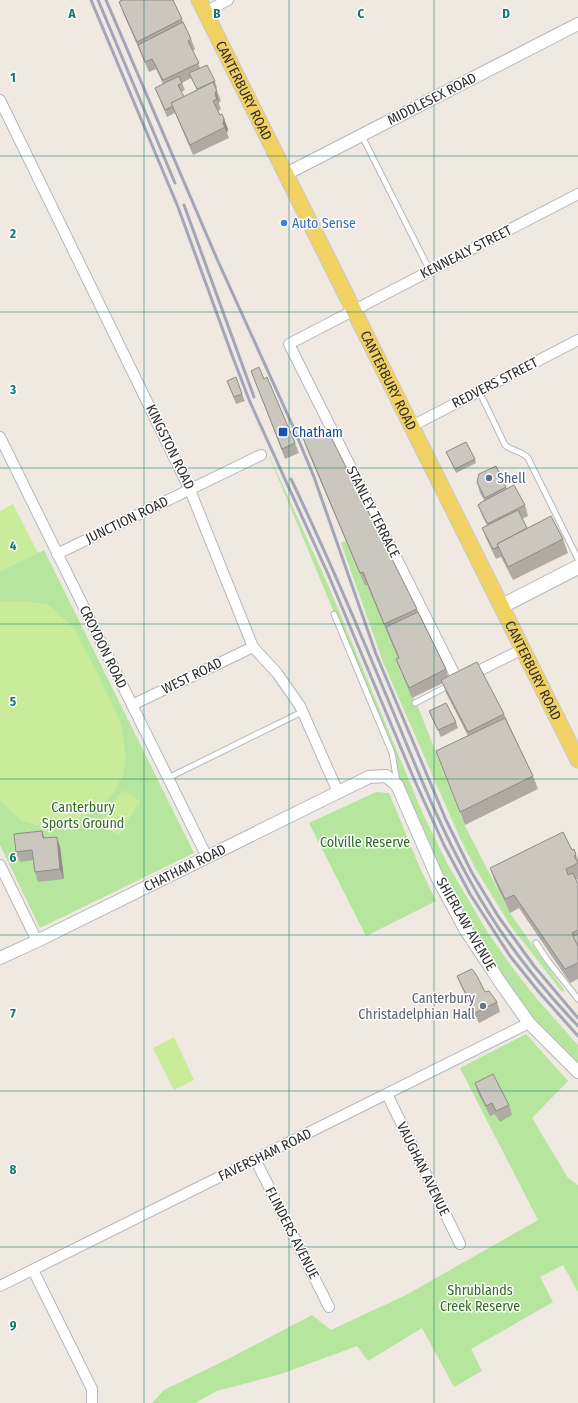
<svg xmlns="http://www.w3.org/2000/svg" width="578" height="1403" viewBox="0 0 578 1403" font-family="'Fira Sans Condensed',sans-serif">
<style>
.green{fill:#b6e59e}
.pitch{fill:#c9ec9a}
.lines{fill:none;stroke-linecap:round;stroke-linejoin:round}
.service-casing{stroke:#b4b7c1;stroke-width:7}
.minor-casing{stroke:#b4b7c1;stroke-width:12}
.tertiary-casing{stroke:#b4b7c1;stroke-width:14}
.secondary-casing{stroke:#b4b7c1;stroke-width:16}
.primary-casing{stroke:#c9c9c9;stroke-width:17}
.service{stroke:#fff;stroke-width:5}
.minor{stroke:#fff;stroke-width:10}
.tertiary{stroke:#fff;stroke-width:12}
.secondary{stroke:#fff;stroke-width:14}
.primary{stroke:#f2d163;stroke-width:15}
.rail{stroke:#a3a6b8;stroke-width:3}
.wall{fill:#afaba4;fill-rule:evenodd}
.shaded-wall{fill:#8e8b86}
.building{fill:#cbc7bf;stroke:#8e8b86}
.grid{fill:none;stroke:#0f766e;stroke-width:1;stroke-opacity:0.55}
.shop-dot{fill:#3f7fe0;stroke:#fff;stroke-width:1.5}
.transit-dot{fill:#1a4fb4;stroke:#fff;stroke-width:1.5}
.service-dot{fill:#5c6f8a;stroke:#fff;stroke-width:1.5}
.worship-dot{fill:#6b7280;stroke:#fff;stroke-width:1.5}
.labels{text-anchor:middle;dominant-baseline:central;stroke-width:3;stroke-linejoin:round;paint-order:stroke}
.street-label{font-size:14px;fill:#2e2e2e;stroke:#fff}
.shop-label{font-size:14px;fill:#366cbe;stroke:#fff;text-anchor:start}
.transit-label{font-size:14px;fill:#164399;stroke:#fff;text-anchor:start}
.service-label{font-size:14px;fill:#4e5e75;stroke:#fff;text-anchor:start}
.park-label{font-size:14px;fill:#2c6e1b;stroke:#fff}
.worship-label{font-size:14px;fill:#5b616d;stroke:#fff;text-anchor:end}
.grid-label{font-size:13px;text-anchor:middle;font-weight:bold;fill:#0f766e;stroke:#fff;stroke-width:3;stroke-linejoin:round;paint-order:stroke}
</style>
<rect width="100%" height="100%" fill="#efe9e1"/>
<!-- green -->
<g class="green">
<polygon points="264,444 329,587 423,814 448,865 488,933 515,971 537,999 578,1045 578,1066 528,1015 463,915 441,874 389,754 392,752"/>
<polygon points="346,541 365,586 367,585 403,668 400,670 418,707 465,826 510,913 564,990 562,992 510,925 474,866 459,836 383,662 341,543"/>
<polygon points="44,550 194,853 40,928 0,845 0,571"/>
<polygon points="376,792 389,793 420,868 436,901 366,936 309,823"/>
<polygon points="526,1034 568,1081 532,1118 568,1178 578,1185 578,1292 563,1265 540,1277 553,1302 471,1349 482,1371 454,1387 422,1328 368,1361 357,1346 281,1374 217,1391 195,1403 152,1403 164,1390 228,1359 312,1315 331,1330 406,1295 538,1220 460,1068"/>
</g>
<!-- pitch -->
<g class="pitch">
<polygon points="13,504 38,553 0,571 0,511"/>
<polygon points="17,601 48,604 74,628 99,676 121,723 126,759 123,775 114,792 100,809 82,817 60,824 40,826 21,821 0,800 0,602"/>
<polygon points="122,790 140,801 119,836 101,825"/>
<polygon points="174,1037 194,1080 174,1090 153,1048"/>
</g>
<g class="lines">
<!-- service casing -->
<g class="service-casing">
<g id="service">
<polyline points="362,136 430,271"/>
<path d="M479 391 505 445C513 452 521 450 528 458L578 559"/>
<polyline points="334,614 392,753 397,782"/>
<polyline points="415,703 450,685"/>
<polyline points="168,778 302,712"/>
<polyline points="536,943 548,961 578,999"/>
</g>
</g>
<!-- minor casing -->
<g class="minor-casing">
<g id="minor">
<polyline points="205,12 228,0"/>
<polyline points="0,100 190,490 253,647 277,673 300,706 338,792"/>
<polyline points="412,426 578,340"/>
<polyline points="0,437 207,857"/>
<polyline points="57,554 261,455"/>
<polyline points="523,649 458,681 289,344 578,194"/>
<polyline points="132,705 253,647"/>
<polyline points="0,865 37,941"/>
<polyline points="387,1094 460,1244"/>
<polyline points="255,1159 329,1307"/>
<polyline points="33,1270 92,1389 92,1403"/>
<polyline points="0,1286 529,1023"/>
</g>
</g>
<!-- tertiary casing -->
<g class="tertiary-casing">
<g id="tertiary">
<polyline points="286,174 578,24"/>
<polyline points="0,958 37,941 369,777 386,776 397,785 438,879 465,929 500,982 529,1023 578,1072"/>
</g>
</g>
<!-- secondary casing -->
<g class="secondary-casing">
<polyline id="secondary" points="502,606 578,567"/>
</g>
<!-- primary casing -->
<g class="primary-casing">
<g id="primary">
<path id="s1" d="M199 0 578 760"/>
</g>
</g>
<!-- service -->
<use href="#service" class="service"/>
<!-- minor -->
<use href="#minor" class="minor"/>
<!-- tertiary -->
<use href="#tertiary" class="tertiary"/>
<!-- secondary -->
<use href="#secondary" class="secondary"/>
<!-- primary -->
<use href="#primary" class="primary"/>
<!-- rail -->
<g class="rail">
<polyline points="91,0 178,207 232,355 250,402 328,574 414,779 444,845 470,894 510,956 539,992 578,1036"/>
<polyline points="98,0 175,183"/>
<polyline points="106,0 217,259 291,422 314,477 376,654 446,820 472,873 498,916 534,966 578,1018"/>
<polyline points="184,205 254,397"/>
<path d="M291 479C326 552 358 627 389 702 414 761 437 822 469 879 498 933 536 982 578 1026"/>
</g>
</g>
<!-- wall -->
<g class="wall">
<path d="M120 0H173L191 39 195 49 193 51 200 68 215 81 217 88H216L221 101 219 102V104L221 109 218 111 220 115 224 119 228 129 227 133 229 138 193 155 175 113 167 117 155 88 163 84 156 69 149 72 124 15 119 2 120 1ZM191 78 197 90 184 97 181 92 185 90 182 83Z"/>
<polygon points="251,371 264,379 295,443 299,453 285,459"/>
<polygon points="227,381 242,394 245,401 236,404"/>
<polygon points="303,438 417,609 446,669 448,676 504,714 533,776 538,789 465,825 436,751 468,736 446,693 443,683 412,698 400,669 396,659 398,658 367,585 365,586 308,452"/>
<polygon points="446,452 475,459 476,463 456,473"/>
<polygon points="496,466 507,489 525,505 528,516 522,519 527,528 563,539 568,553 513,580 501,557 496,559 486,538 482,528 487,525 482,515 478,505 484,500 480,493 477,482"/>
<polygon points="429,711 456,722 458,728 441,737 432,718"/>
<polygon points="42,831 45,838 60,847 64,879 38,882 35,872 33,860 20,862 16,852"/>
<polygon points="572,850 576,855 578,859 578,879 576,880 578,884 578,979 570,983 519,908 510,913 495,882 490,868"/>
<polygon points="457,976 485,992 497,1002 500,1012 479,1023 461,986"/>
<polygon points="475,1083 509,1105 512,1115 500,1122 495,1114 490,1116 478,1093"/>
</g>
<!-- shaded-wall -->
<g class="shaded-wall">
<polygon points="216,91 219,102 219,104 215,95"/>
<polygon points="224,119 228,129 227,133 223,124"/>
<polygon points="57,837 60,847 64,879 60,869"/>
</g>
<!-- building -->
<g class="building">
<polygon points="123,0 173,0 182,19 137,42 119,2"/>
<polygon points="183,22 191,39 188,41 199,63 163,80 152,59 145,62 138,45"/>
<polygon points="207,65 215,81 197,89 189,73"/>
<polygon points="179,76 182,83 178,85 184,97 171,103 173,106 165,110 155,88"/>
<polygon points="213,82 217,91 216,91 215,95 217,99 213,101 220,115 222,114 224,119 223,124 225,127 190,145 171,103"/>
<polygon points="259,367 264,379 267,377 295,443 282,449 251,371"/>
<polygon points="236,377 242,394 234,397 227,381"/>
<polygon points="318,431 330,435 417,609 384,624 363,572 360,573 303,438"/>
<polygon points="466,442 475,459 455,469 446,452"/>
<polygon points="496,466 506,487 485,498 477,482 479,474"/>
<polygon points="514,485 525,505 489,523 487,523 478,505 480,504 480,503"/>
<polygon points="518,510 527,528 497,544 498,547 493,549 482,528"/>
<polygon points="551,516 563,539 508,567 497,544"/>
<polygon points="418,612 446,669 409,688 396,659 399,658 386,627"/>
<polygon points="477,662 504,714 468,732 441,680"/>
<polygon points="446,703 456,722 438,730 429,711"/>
<polygon points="505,718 533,776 460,812 436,751"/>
<polygon points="42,831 43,838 57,837 60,869 35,872 32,850 16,852 14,834"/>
<polygon points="563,832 572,850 574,849 576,855 574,856 578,863 566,869 568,875 573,873 578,884 578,930 572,933 578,946 578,963 565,969 514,895 505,899 490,868"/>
<polygon points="578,934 578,946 573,936"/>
<polygon points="472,969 477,976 485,992 489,991 497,1002 475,1013 457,976"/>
<polygon points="493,1074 509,1105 496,1111 492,1103 486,1106 475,1083"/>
</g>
<!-- grid -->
<path class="grid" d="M144 0V1403M289 0V1403M434 0V1403M0 156H578M0 312H578M0 468H578M0 624H578M0 779H578M0 935H578M0 1091H578M0 1247H578"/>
<!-- markers -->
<circle class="shop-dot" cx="284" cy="223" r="4"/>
<rect class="transit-dot" x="278" y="427" width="10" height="10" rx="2"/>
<circle class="service-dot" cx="489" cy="478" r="4"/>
<circle class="worship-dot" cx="483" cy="1006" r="4"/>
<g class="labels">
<!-- street labels -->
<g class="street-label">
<text stroke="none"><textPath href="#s1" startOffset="101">CANTERBURY ROAD</textPath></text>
<text transform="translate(432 99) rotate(-27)">MIDDLESEX ROAD</text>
<text transform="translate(466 252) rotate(-27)">KENNEALY STREET</text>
<text stroke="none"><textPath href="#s1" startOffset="425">CANTERBURY ROAD</textPath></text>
<text transform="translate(495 383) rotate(-27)">REDVERS STREET</text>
<text transform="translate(170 447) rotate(64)">KINGSTON ROAD</text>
<text transform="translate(373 512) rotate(63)">STANLEY TERRACE</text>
<text transform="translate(127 520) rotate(-26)">JUNCTION ROAD</text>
<text transform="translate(103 647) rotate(64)">CROYDON ROAD</text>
<text stroke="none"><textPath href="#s1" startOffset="749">CANTERBURY ROAD</textPath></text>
<text transform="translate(192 676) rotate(-26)">WEST ROAD</text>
<text transform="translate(185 868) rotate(-26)">CHATHAM ROAD</text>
<text transform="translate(466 924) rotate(60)">SHIERLAW AVENUE</text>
<text transform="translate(265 1155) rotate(-26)">FAVERSHAM ROAD</text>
<text transform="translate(423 1169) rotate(64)">VAUGHAN AVENUE</text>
<text transform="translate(292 1233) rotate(63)">FLINDERS AVENUE</text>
</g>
<!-- shop labels -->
<g class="shop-label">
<text x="292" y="223">Auto Sense</text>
</g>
<!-- transit labels -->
<g class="transit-label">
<text x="292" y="432">Chatham</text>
</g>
<!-- service labels -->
<g class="service-label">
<text x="497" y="478">Shell</text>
</g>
<!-- park labels -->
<g class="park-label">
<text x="83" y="807">Canterbury<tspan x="83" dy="16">Sports Ground</tspan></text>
<text x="365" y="842">Colville Reserve</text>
<text x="480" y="1290">Shrublands<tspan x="480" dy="16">Creek Reserve</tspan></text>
</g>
<!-- worship labels -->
<g class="worship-label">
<text x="475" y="998">Canterbury<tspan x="475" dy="16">Christadelphian Hall</tspan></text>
</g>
</g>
<g class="grid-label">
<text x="72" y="18">A</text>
<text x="217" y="18">B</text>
<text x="361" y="18">C</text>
<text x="506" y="18">D</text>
<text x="13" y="82">1</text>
<text x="13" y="238">2</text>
<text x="13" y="394">3</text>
<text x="13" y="550">4</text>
<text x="13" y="706">5</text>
<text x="13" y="862">6</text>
<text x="13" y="1018">7</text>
<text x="13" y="1174">8</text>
<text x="13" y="1330">9</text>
</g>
</svg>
